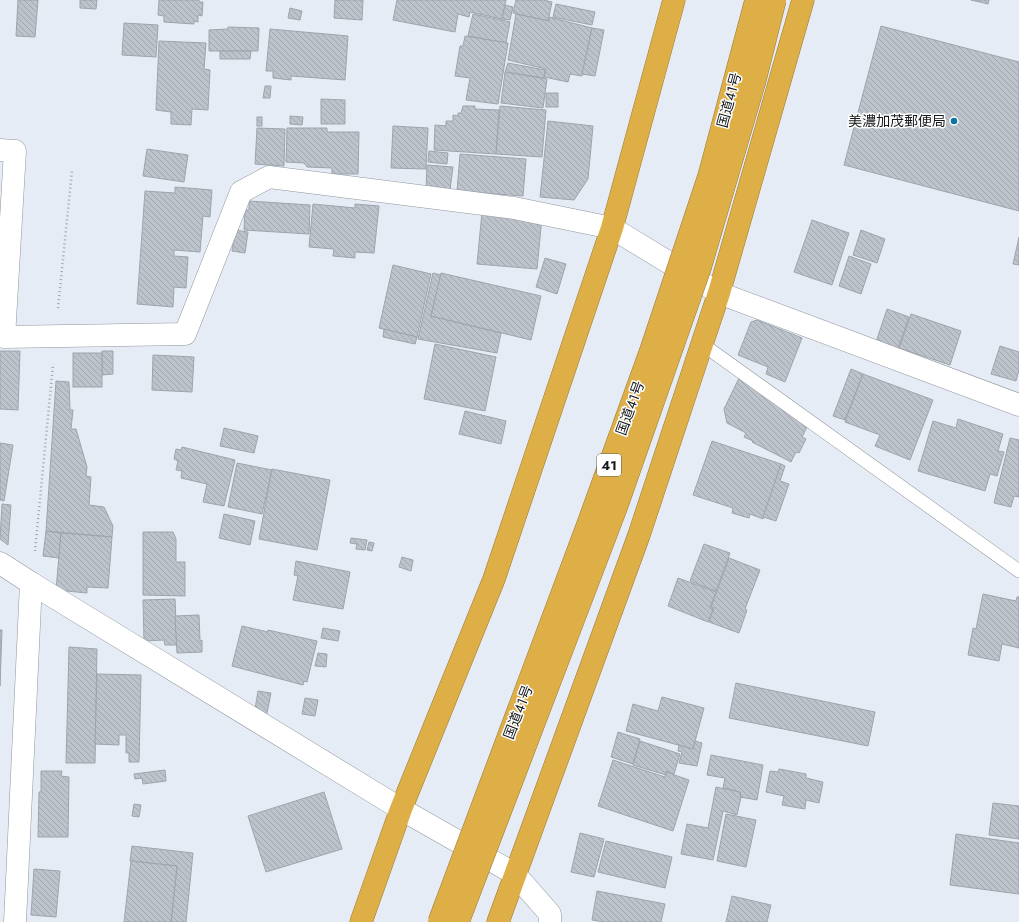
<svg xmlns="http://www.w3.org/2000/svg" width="1019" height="922" viewBox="0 0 1019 922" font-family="Jost,'Noto Sans JP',sans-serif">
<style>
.building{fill:url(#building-back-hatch);stroke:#9ea4ac}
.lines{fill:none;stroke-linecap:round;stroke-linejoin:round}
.lane-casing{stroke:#91969e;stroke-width:14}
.street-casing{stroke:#91969e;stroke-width:23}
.highway-casing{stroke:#987a38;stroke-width:23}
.path{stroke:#9ea2a9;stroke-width:2.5;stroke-dasharray:1 3;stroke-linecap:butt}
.lane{stroke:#fff;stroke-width:13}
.street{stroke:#fff;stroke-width:22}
.highway{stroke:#deae47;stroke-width:22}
.highway-bridge-casing{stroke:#987a38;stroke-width:23;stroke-linecap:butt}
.highway-bridge{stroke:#deae47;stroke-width:22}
.poi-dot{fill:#0c74a0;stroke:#fff;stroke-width:1.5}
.labels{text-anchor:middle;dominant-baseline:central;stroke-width:3;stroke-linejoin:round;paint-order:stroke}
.shield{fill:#fff;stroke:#5c5d5f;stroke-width:1}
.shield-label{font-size:13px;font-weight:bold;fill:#16181b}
.street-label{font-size:14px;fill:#16181b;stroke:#fff}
.poi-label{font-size:14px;fill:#16181b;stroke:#fff;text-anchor:end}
</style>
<defs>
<pattern id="building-back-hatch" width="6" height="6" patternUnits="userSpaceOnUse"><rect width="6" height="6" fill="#bdc3cb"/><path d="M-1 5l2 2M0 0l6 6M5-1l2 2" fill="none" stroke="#a2a7ae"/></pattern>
</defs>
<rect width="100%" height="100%" fill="#e6ecf5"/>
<!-- building -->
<g class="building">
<polygon points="18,0 38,0 35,37 16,36"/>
<polygon points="80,0 97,0 96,9 80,8"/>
<polygon points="159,0 199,0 199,2 203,2 202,16 198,15 198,22 194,21 194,24 164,22 164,16 158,15"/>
<polygon points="335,0 363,0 362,20 334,18"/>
<polygon points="397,0 506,0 502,19 470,12 469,17 458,14 455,32 393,20"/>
<polygon points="516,0 543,0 552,2 548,21 513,13"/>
<polygon points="971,0 989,0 988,4"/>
<polygon points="556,4 595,12 592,25 553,17"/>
<polygon points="505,5 513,7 510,20 502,19"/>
<polygon points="290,8 302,11 300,20 288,18"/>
<polygon points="473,14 510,22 506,43 468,36"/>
<polygon points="516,14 549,21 549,17 592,28 582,76 570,74 568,82 544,77 546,69 508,60"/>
<polygon points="124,23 158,25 156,57 122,55"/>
<polygon points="881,26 1019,62 1019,211 844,165"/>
<polygon points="228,27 259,28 258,51 209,51 209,30 228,29"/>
<polygon points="592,28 604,30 595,76 582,74"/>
<polygon points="270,29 348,36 345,80 291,76 291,80 273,78 273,71 266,71"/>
<polygon points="465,36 508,43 498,104 466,100 470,78 455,76 460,46 463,46"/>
<polygon points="159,41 206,43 204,69 210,70 208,110 192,109 191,125 171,124 171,112 156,110"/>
<polygon points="220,51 251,51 250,59 220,59"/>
<polygon points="508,63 545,70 544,78 505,72"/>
<polygon points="505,72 547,79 543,108 501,103"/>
<polygon points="265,86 271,86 270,98 263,98"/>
<rect x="546" y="93" width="12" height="14"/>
<polygon points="321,99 345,100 345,124 321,124"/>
<polygon points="463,106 475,106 475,109 499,110 496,154 434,150 435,125 446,126 446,121 453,121 453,115 458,116 458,113 461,113"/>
<polygon points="500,106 546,110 542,157 496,154"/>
<polygon points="290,116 303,117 302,125 290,124"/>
<rect x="257" y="117" width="5" height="9"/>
<polygon points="548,121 593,126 588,179 574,200 540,197"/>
<polygon points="393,126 428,128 426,169 391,168"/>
<polygon points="257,128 285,129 284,166 255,164"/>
<polygon points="287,128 327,128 327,132 359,132 358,174 332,174 332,168 307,167 304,163 286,162"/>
<polygon points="147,149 188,155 184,182 143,176"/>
<polygon points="429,151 448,153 447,164 428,162"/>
<polygon points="460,154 526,159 523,196 457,191"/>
<polygon points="427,165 453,167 450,190 426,189"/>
<polygon points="175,187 212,190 210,217 203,216 200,252 174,250 174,256 188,257 186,288 174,287 173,307 137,304 145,191 175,193"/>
<polygon points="249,201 310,205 309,234 244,230 245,210 249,210"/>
<polygon points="313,204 355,208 355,204 379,206 374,253 355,252 355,258 333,256 334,249 309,247"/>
<polygon points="482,212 542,217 537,269 477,264"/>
<polygon points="812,220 849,233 832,285 794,272"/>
<polygon points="235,230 248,232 245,253 232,251"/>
<polygon points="861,230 885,239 877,263 853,255"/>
<polygon points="1019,237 1019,265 1013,264"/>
<polygon points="849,256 871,264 861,294 839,286"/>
<polygon points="545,258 566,264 557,294 536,287"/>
<polygon points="393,265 431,274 417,337 379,328"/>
<polygon points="433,273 441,275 431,316 501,333 497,353 418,339"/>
<polygon points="441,273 541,296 531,340 431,316"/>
<polygon points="887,309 909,317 898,349 876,342"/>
<polygon points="911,314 961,331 950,365 899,348"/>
<polygon points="757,320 802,338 785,382 766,374 768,367 738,355 751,322"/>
<polygon points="384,329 417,337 415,344 383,337"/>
<polygon points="435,344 496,357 485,411 424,399"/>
<polygon points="1000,346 1019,352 1019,370 1016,381 991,374"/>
<polygon points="0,351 20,351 18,410 0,409"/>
<polygon points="102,351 113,351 113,374 102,375"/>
<rect x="73" y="353" width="29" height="34"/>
<polygon points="153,355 194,357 192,392 152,390"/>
<polygon points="851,369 863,374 845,420 833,416"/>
<polygon points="741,374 811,419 802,437 806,439 799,453 796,452 791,462 752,442 753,441 744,437 746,433 727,423 724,409"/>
<polygon points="863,374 933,400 910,460 875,446 880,435 845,422"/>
<polygon points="56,381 69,382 70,410 73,410 71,429 76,429 87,467 86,476 91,477 89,505 104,507 113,526 112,537 46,531"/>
<polygon points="465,411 506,421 501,444 459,434"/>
<polygon points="958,419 1003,434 998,451 1004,452 997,476 990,474 985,491 918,471 933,421 956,428"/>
<polygon points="224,428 258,436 254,453 220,446"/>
<polygon points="1010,438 1019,440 1019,497 1014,496 1011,507 994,503"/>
<polygon points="712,441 781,464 763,519 750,514 749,518 732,513 733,508 693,495"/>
<polygon points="0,443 13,445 4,501 0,500"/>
<polygon points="182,447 235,460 224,506 203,502 207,484 181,478 182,471 176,470 178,461 174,459 176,449 181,450"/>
<polygon points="237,463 272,470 262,514 228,507"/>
<polygon points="781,464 785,466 780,481 789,484 776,521 763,517"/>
<polygon points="272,469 330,480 317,550 259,539"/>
<polygon points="2,504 11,505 8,545 0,539"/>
<polygon points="224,514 255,521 250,545 219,538"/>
<polygon points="46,531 61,533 59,558 43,556"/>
<polygon points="143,532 173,532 176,539 176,562 185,562 185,596 143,595"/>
<polygon points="61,533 112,537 108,588 87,587 87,593 56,590"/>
<polygon points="351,538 367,540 365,550 356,549 357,544 350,543"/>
<polygon points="369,542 374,543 372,551 367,550"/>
<polygon points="704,544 730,553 716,591 690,581"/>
<polygon points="402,557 413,560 411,571 399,567"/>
<polygon points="729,558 760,570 745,609 747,610 739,633 709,622 714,608 711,607"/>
<polygon points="296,561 350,572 343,609 293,600 298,576 294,575"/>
<polygon points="678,578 716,592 710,607 713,609 708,622 668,606"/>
<polygon points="983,594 1016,601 1017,597 1019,597 1019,648 1002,644 999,661 968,655 973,628 976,629"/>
<polygon points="175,599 177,645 165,645 164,640 144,641 143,600"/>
<polygon points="199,615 200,641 202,640 202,652 177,653 175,616"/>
<polygon points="242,626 268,632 268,630 317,641 307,682 304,681 303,685 232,666"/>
<polygon points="323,628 340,631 338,641 321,638"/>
<polygon points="0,630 2,630 0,686"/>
<polygon points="69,647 97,649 95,763 66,763"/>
<polygon points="318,653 327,654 326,667 315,666"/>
<polygon points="97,674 141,675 139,762 129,762 129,753 126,753 126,735 119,735 119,745 95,744"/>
<polygon points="736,683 875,712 868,746 729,718"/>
<polygon points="258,691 271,693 266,718 254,715"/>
<polygon points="662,697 704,708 693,749 626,731 633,704 658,711"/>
<polygon points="305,698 318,700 315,716 302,714"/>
<polygon points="618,732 640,739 633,764 611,757"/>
<polygon points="640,741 680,754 674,774 666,771 666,775 633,765"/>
<polygon points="695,741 702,743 697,766 679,763 682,752 678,751 679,745 693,749"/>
<polygon points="711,755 763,765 757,800 740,797 740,792 723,788 725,778 707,775"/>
<polygon points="613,760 665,777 666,772 689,780 673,831 598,806"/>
<polygon points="779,769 806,774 806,778 823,782 819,803 806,800 805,809 782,805 784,796 766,792 770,771 778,772"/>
<polygon points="165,770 166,781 143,784 142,778 135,779 134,774"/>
<polygon points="41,771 62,771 61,776 69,777 68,837 38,837 39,792 41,792"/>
<polygon points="716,787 740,792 740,797 741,797 737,815 723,811 713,860 681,854 687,824 708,828"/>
<polygon points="324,792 342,849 266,872 248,816"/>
<polygon points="993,803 1019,806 1019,839 989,835"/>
<polygon points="134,804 141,805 139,817 132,816"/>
<polygon points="726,814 756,820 746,867 717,861"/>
<polygon points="580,833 604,839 594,877 571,872"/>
<polygon points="956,834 1019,843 1019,894 950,885"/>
<polygon points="606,841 672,857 665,888 598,872"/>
<polygon points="132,846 193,853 186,922 171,922 177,866 130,861"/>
<polygon points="131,861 177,866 171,922 124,922"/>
<polygon points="34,869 60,871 56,917 31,915"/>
<polygon points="597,891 665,904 661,922 604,922 592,920"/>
<polygon points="732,896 771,905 767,922 726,922"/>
</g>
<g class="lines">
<!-- lane casing -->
<g class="lane-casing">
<polyline id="lane" points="702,344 1019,571"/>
</g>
<!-- street casing -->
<g class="street-casing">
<g id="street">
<polyline points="0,150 15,151 4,337 185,334 241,192 269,177 514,208 612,228 719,293 1019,405"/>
<polyline points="0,563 31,583 401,809 515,874 550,914 550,922"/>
<polyline points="15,922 31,583"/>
</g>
</g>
<!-- highway casing -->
<g class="highway-casing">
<g id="highway">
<polyline points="361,922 401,809 494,579 612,228 674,0"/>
<polyline points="498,922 639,535 702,344 719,293 803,0"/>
</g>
</g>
<!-- path -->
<g class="path">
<polyline points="58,308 72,171"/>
<polyline points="35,551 53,365"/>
</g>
<!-- lane -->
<use href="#lane" class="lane"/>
<!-- street -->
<use href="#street" class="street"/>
<!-- highway -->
<use href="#highway" class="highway"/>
<!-- highway-bridge casing -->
<g class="highway-bridge-casing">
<g id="highway-bridge">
<polyline points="439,922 588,524 651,350 709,176 756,0"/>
<polyline points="458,922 616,508 700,268 755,80 775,0"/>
</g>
</g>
<!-- highway-bridge -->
<use href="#highway-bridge" class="highway-bridge"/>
</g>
<!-- markers -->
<circle class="poi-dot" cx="954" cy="121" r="4"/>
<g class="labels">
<!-- shield labels -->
<rect class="shield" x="597" y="454" width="24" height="22" rx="3"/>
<g class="shield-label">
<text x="609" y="465">41</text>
</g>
<!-- street labels -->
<g class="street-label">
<text transform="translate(729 100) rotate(-75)">国道41号</text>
<text transform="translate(630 408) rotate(-70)">国道41号</text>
<text transform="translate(518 712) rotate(-69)">国道41号</text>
</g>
<!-- poi labels -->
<g class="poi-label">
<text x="946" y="121">美濃加茂郵便局</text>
</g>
</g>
</svg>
